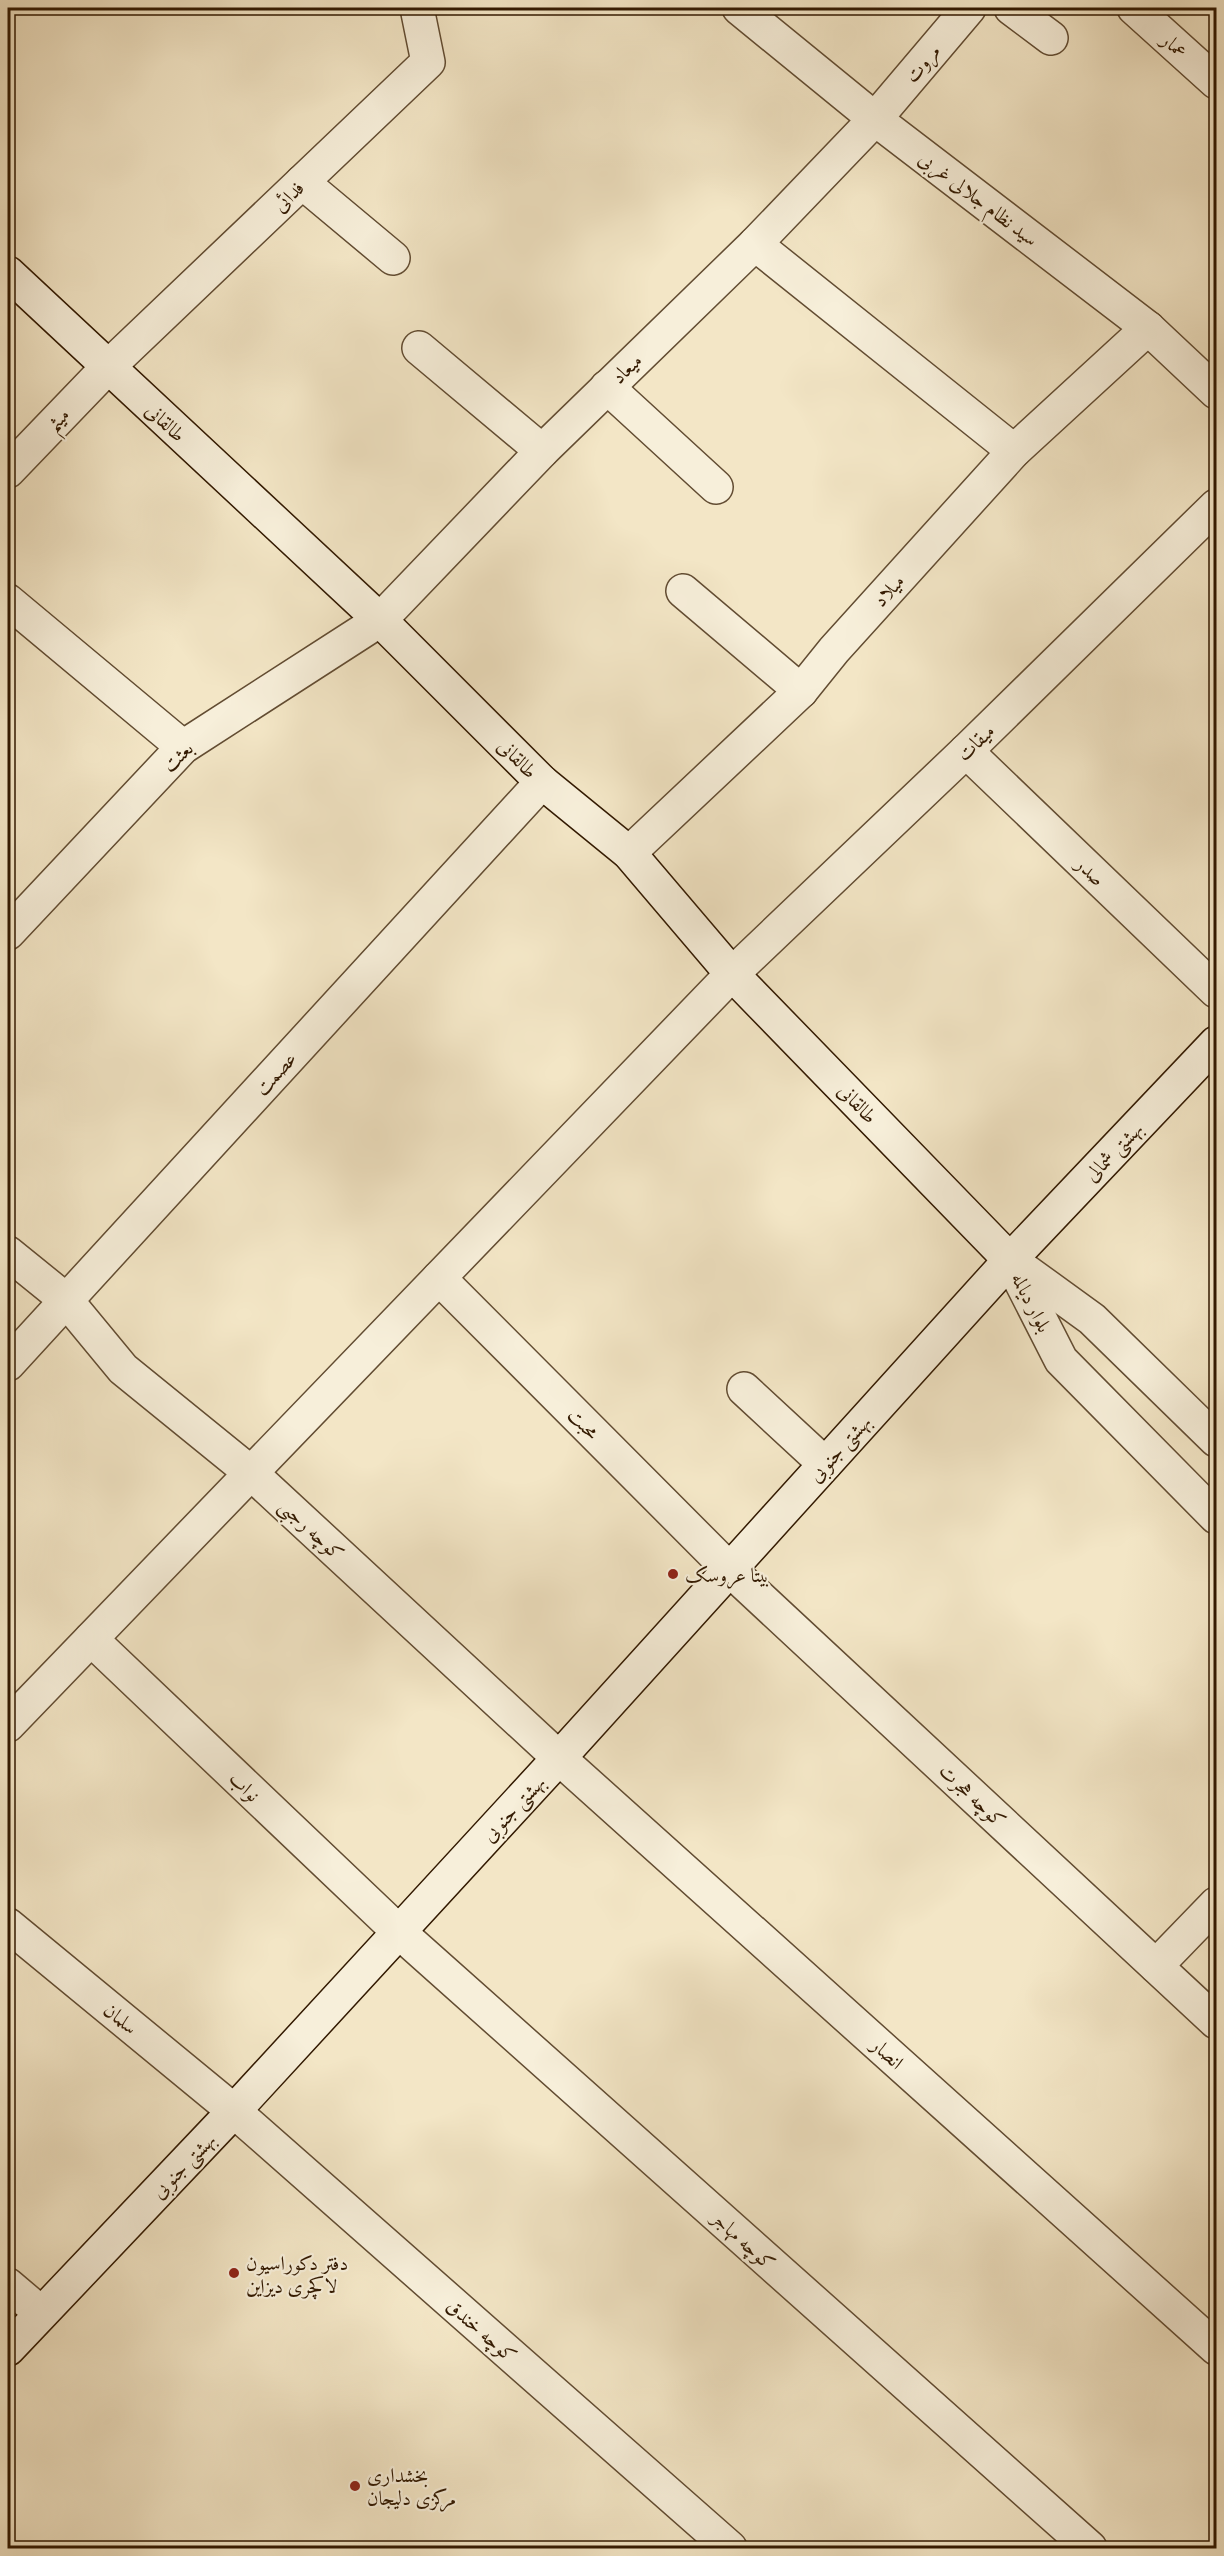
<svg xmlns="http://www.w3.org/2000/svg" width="1224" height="2556" viewBox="0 0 1224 2556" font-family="'Gentium Book Plus',Amiri,serif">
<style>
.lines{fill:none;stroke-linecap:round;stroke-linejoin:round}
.minor-casing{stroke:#624c32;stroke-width:36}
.tertiary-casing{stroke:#624c32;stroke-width:36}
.secondary-casing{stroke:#321901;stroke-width:36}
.minor{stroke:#f7efda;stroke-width:33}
.tertiary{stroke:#f7efda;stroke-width:33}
.secondary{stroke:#f7efda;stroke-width:33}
.poi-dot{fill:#8f2418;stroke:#f7efda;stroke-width:2}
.labels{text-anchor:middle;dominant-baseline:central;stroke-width:4.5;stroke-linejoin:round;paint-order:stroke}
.street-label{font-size:20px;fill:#321901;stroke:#f7efda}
.poi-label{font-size:20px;fill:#321901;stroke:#f7efda;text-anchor:start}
</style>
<rect width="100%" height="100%" fill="#f3e6c6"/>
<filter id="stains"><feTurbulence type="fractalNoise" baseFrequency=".00333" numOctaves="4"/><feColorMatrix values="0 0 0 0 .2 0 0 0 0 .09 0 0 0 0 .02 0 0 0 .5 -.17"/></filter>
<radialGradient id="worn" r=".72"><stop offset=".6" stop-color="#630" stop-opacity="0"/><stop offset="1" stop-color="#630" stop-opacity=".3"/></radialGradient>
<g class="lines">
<!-- minor casing -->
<g class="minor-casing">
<g id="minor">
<polyline points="739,8 875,119 1148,328 1216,392"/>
<polyline points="1011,8 1051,38"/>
<polyline points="1134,8 1216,82"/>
<polyline points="302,182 393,258"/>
<polyline points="755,244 1014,451"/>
<polyline points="419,348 542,451"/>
<polyline points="607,387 716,487"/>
<polyline points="8,471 107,368 428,62 417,8"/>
<polyline points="683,591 801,691"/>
<polyline points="8,601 183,747"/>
<polyline points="966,751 1216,991"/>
<polyline points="629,853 801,691 834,650 1014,451 1148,328"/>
<polyline points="8,933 183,747 380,620 542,451 755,244 875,119 969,8"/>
<polyline points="8,1253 66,1300 123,1369 251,1473 559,1758 1216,2348"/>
<polyline points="439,1278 729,1569 1216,2022"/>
<polyline points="8,1364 542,782"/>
<polyline points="744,1389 825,1464"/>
<polyline points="91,1639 399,1932 1090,2548"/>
<polyline points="8,1725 732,974 966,751 1216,506"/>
<polyline points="1156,1966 1216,1904"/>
<polyline points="234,2111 730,2548"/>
<polyline points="8,2285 41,2313"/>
</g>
</g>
<!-- tertiary casing -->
<g class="tertiary-casing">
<g id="tertiary">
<polyline points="1010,1260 1061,1360 1216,1517"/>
<polyline points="1016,1264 1092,1319 1216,1440"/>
<polyline points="8,1925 234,2111"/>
</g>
</g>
<!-- secondary casing -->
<g class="secondary-casing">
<g id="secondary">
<polyline points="8,273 380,620 542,782 629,853 732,974 1010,1260"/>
<polyline points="8,2349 234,2111 559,1758 1010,1260 1216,1043"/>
</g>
</g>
<!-- minor -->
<use href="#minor" class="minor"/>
<!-- tertiary -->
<use href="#tertiary" class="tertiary"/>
<!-- secondary -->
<use href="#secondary" class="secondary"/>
</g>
<!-- markers -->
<g class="poi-dot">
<circle cx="673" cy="1574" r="6"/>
<circle cx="234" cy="2273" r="6"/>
<circle cx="355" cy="2486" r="6"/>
</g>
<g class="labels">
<!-- street labels -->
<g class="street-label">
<text transform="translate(1175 45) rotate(42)">عمار</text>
<text transform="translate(922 63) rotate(-50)">مروت</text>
<text transform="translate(288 196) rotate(-44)">فدائی</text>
<text transform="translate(979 198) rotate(37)">سید نظام جلالی غربی</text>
<text transform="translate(626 368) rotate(-44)">میعاد</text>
<text transform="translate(57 419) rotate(-46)">میثم</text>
<text transform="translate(166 422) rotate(43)">طالقانی</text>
<text transform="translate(888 590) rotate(-48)">میلاد</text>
<text transform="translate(975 742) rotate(-44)">میقات</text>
<text transform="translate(177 756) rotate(-43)">بعثت</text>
<text transform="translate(518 758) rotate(45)">طالقانی</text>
<text transform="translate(1091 871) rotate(44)">صدر</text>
<text transform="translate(275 1073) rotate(-47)">عصمت</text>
<text transform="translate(858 1103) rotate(46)">طالقانی</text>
<text transform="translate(1113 1151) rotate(-46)">بهشتی شمالی</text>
<text transform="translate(1032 1302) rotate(63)">بلوار دیالمه</text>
<text transform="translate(584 1423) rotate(45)">محبت</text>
<text transform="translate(839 1448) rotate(-48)">بهشتی جنوبی</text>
<text transform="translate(312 1529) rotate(43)">کوچه رجبی</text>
<text transform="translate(245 1786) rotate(44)">نواب</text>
<text transform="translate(973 1795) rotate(43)">کوچه هجرت</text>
<text transform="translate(513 1808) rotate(-47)">بهشتی جنوبی</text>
<text transform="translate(121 2018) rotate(39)">سلمان</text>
<text transform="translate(888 2053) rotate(42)">انصار</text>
<text transform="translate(183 2165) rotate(-46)">بهشتی جنوبی</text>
<text transform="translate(744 2240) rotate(42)">کوچه مهاجر</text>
<text transform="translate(482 2330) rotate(41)">کوچه خندق</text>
</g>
<!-- poi labels -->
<g class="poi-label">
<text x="685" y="1574">بیتا عروسک</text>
<text x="246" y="2262">دفتر دکوراسیون<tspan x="246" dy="23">لاکچری دیزاین</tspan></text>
<text x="367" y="2474">بخشداری<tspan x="367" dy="23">مرکزی دلیجان</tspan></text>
</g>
</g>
<!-- margin -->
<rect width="1224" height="2556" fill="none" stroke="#f3e6c6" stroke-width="30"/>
<rect x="9" y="9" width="1206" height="2538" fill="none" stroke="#321901" stroke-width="3"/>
<rect x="15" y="15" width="1194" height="2526" fill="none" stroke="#321901" stroke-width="1.5"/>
<rect width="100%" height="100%" filter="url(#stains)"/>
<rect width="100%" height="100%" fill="url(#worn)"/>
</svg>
